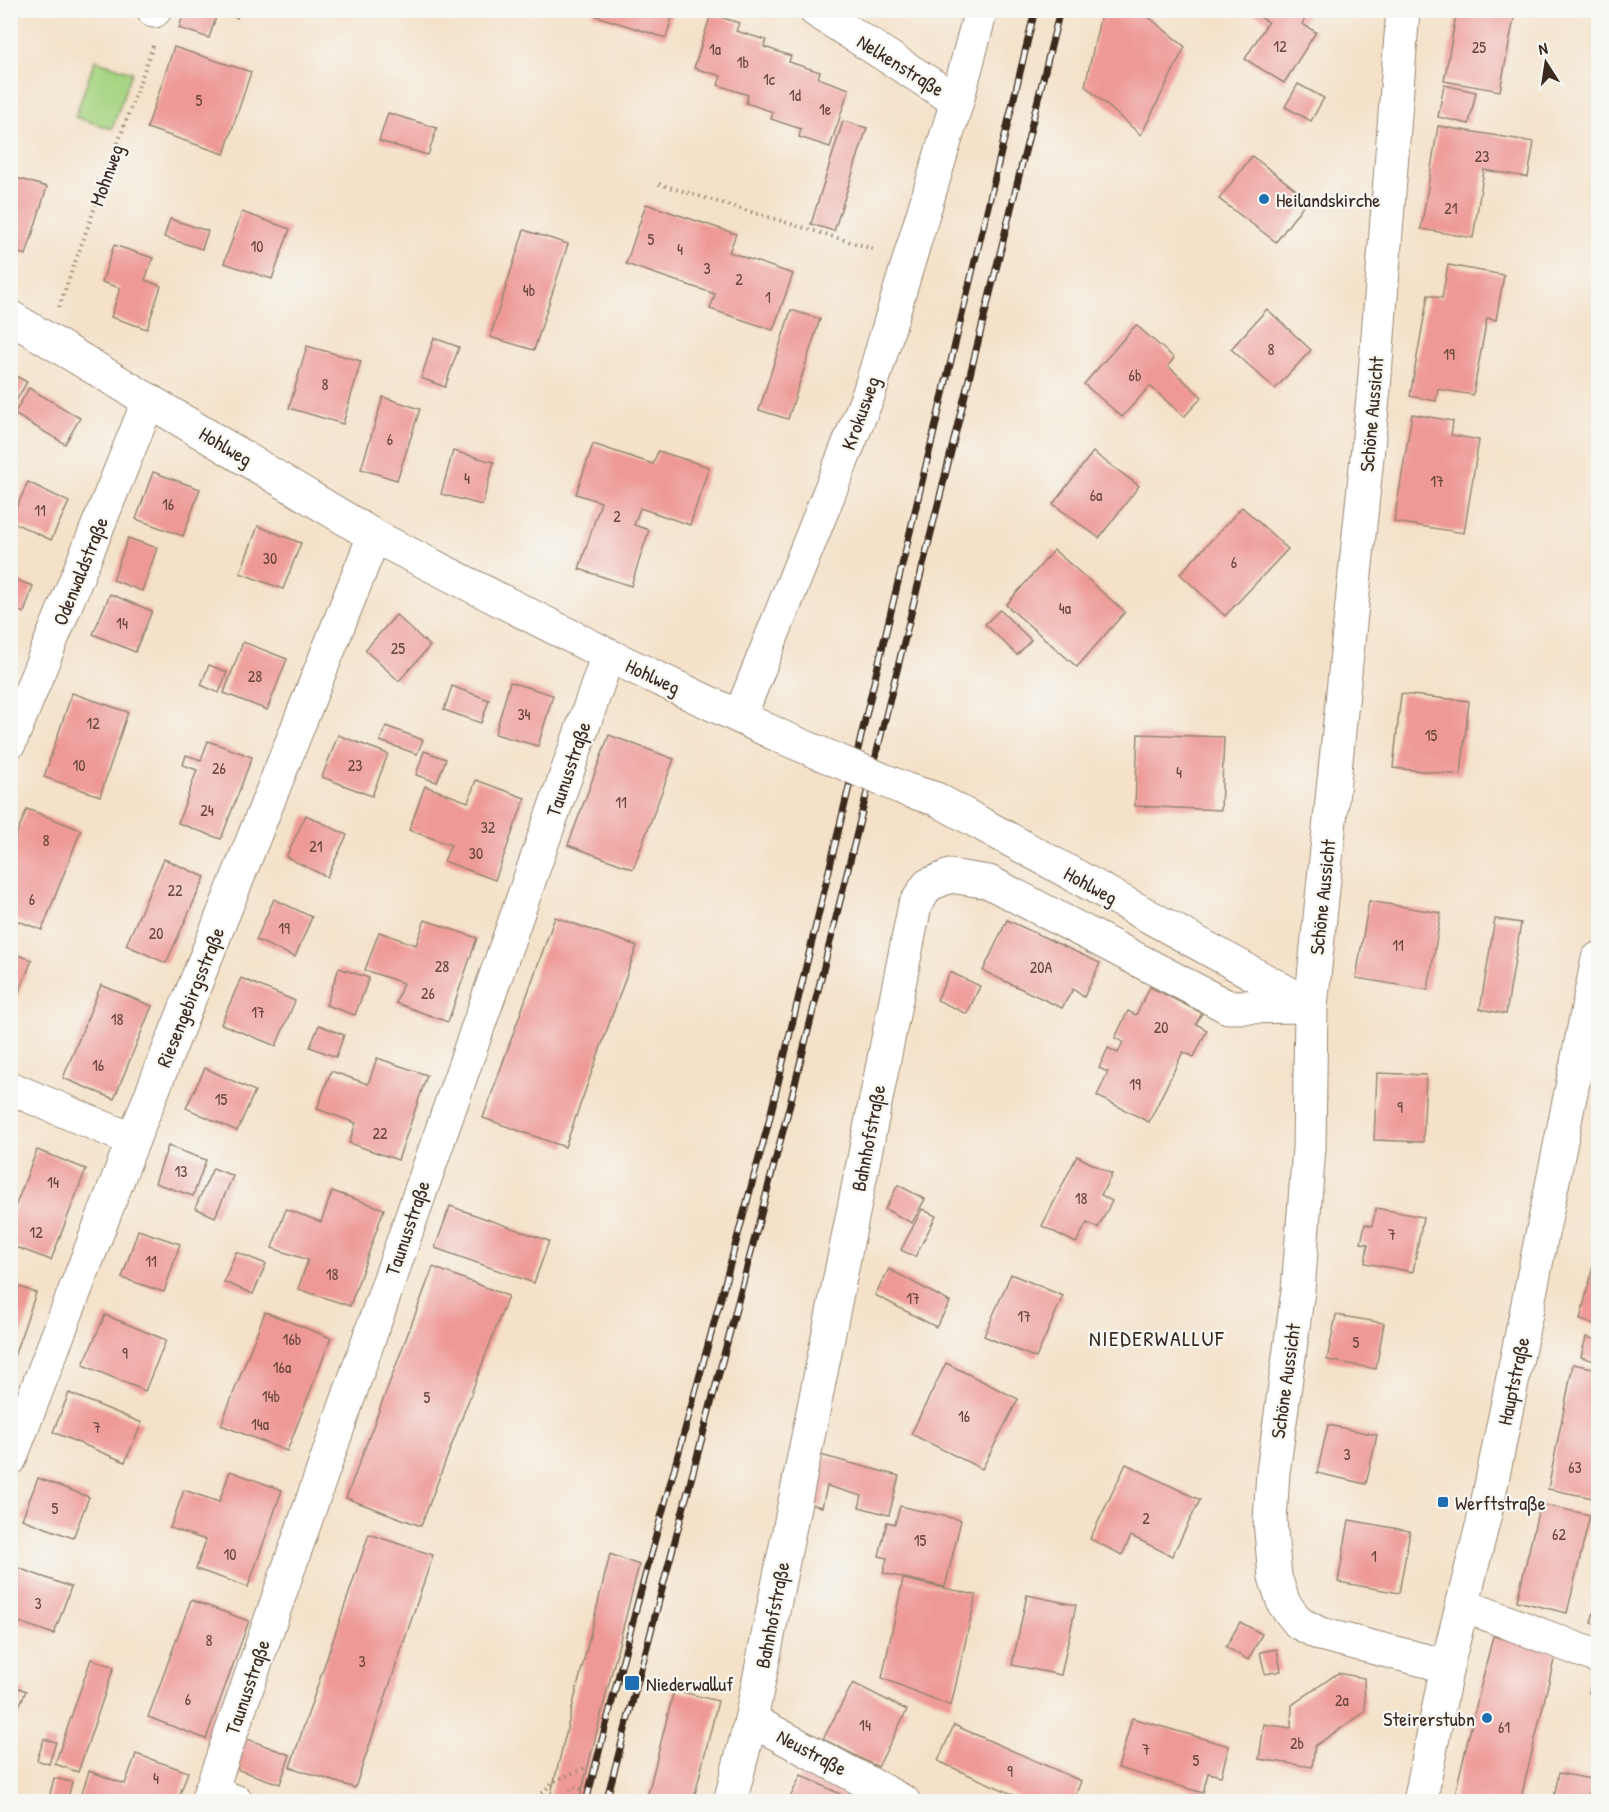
<svg xmlns="http://www.w3.org/2000/svg" width="1609" height="1812" viewBox="0 0 1609 1812" font-family="'Patrick Hand',sans-serif">
<style>
.green{fill:#a6d481;stroke:#707f50;stroke-width:1.5}
.building{fill:#ee9995}
.lines{fill:none;stroke-linecap:round;stroke-linejoin:round}
.minor-casing{stroke:#988673;stroke-width:35}
.path{stroke:#988673;stroke-width:4;stroke-dasharray:1.5 4.5;stroke-linecap:butt}
.minor{stroke:#fff;stroke-width:33}
.rail-casing{stroke:#3b2a1e;stroke-width:7}
.rail{stroke:#f6f6f2;stroke-width:4.5;stroke-dasharray:14;stroke-linecap:butt}
.minor-bridge-casing{stroke:#988673;stroke-width:35;stroke-linecap:butt}
.minor-bridge{stroke:#fff;stroke-width:33}
.poi-dot{fill:#1f6fb2;stroke:#f6f6f2;stroke-width:2}
.labels{text-anchor:middle;dominant-baseline:central;stroke-width:4.5;stroke-linejoin:round;paint-order:stroke}
.number-label{font-size:16px;fill:#68463c}
.street-label{font-size:20px;fill:#3b2a1e;stroke:#f6f6f2}
.poi-label{font-size:20px;fill:#3b2a1e;stroke:#f6f6f2;text-anchor:start}
.quarter-label{font-size:22px;letter-spacing:1.5px;fill:#3b2a1e;stroke:#f6f6f2}
</style>
<rect width="100%" height="100%" fill="#f6f6f2"/>
<filter id="ink" filterUnits="userSpaceOnUse"><feTurbulence type="fractalNoise" baseFrequency=".0167" numOctaves="2"/><feDisplacementMap in="SourceGraphic" scale="12" xChannelSelector="R" yChannelSelector="G"/><feConvolveMatrix kernelMatrix="1 2 1 2 8 2 1 2 1" color-interpolation-filters="sRGB"/></filter>
<filter id="wash" filterUnits="userSpaceOnUse"><feTurbulence type="fractalNoise" baseFrequency=".008" numOctaves="4" result="noise"/><feDisplacementMap in="SourceGraphic" scale="24" xChannelSelector="R" yChannelSelector="G"/><feGaussianBlur stdDeviation="1.35" result="paint"/><feColorMatrix in="noise" values="0 0 0 0 0 0 0 0 0 0 0 0 0 0 0 0 0 1.4 0 .05"/><feComposite in="paint" operator="in"/></filter>
<g filter="url(#wash)">
<rect width="100%" height="100%" fill="#f4e1c8"/>
<!-- green -->
<polygon class="green" points="95,60 132,72 112,129 75,117"/>
<g id="blocks">
<!-- building -->
<g class="building">
<polygon points="185,10 206,10 217,14 209,38 179,28"/>
<polygon points="218,10 240,10 237,18"/>
<polygon points="594,10 674,10 666,38 593,15"/>
<polygon points="1102,10 1140,10 1185,47 1141,135 1085,86"/>
<polygon points="1249,10 1310,10 1302,24 1316,32 1284,83 1245,59 1268,22"/>
<polygon points="1457,10 1501,10 1515,13 1500,91 1444,81"/>
<polygon points="711,14 739,23 736,31 766,40 764,47 791,56 789,62 820,72 818,78 849,89 830,147 799,137 801,129 771,119 773,112 746,103 748,95 718,85 721,76 694,68"/>
<polygon points="174,47 251,72 224,154 147,128"/>
<polygon points="1298,84 1324,98 1311,121 1285,107"/>
<polygon points="1444,85 1476,92 1469,124 1438,117"/>
<polygon points="388,113 437,128 428,155 379,141"/>
<polygon points="843,121 867,128 834,231 811,224"/>
<polygon points="1438,126 1534,142 1528,177 1484,170 1473,238 1421,229"/>
<polygon points="1252,156 1308,199 1276,242 1219,199"/>
<polygon points="10,176 47,187 26,255 10,250"/>
<polygon points="646,204 736,234 729,252 793,274 773,330 710,309 715,294 626,264"/>
<polygon points="242,212 290,229 272,279 224,263"/>
<polygon points="170,219 208,231 202,249 164,237"/>
<polygon points="524,230 568,244 534,350 490,337"/>
<polygon points="114,245 153,258 145,280 161,286 147,329 111,317 120,288 102,282"/>
<polygon points="1448,265 1504,275 1496,320 1487,318 1473,395 1438,389 1436,401 1410,396 1428,295 1442,298"/>
<polygon points="1267,309 1311,350 1275,389 1231,349"/>
<polygon points="791,310 820,319 788,419 759,410"/>
<polygon points="1136,325 1174,358 1168,366 1202,397 1184,417 1150,386 1122,417 1084,384"/>
<polygon points="434,338 459,347 445,387 421,378"/>
<polygon points="307,346 361,361 343,424 289,408"/>
<polygon points="10,373 27,382 10,411"/>
<polygon points="29,388 80,418 65,444 14,414"/>
<polygon points="383,397 420,409 397,480 361,469"/>
<polygon points="1412,414 1453,421 1451,435 1479,440 1464,533 1394,522"/>
<polygon points="593,444 653,464 658,451 709,467 690,525 640,508 634,525 649,530 631,586 579,569 601,502 576,494"/>
<polygon points="453,451 494,462 482,505 441,494"/>
<polygon points="1093,452 1139,486 1099,538 1053,504"/>
<polygon points="153,472 200,489 183,536 136,519"/>
<polygon points="28,482 69,502 51,540 10,521"/>
<polygon points="1242,507 1288,549 1225,616 1180,574"/>
<polygon points="258,526 301,543 283,589 240,573"/>
<polygon points="128,538 157,548 142,591 113,580"/>
<polygon points="1054,550 1125,612 1077,667 1006,605"/>
<polygon points="10,578 33,586 24,613 10,608"/>
<polygon points="110,594 152,611 135,652 93,634"/>
<polygon points="1000,610 1031,640 1017,655 985,624"/>
<polygon points="396,615 430,646 399,681 365,650"/>
<polygon points="10,636 17,639 11,656 10,656"/>
<polygon points="243,642 287,659 267,710 224,693"/>
<polygon points="209,665 227,672 219,693 201,685"/>
<polygon points="510,682 553,695 538,746 495,734"/>
<polygon points="452,686 489,700 481,723 444,710"/>
<polygon points="72,693 128,712 100,796 44,777"/>
<polygon points="1401,694 1469,701 1461,775 1393,768"/>
<polygon points="386,726 423,740 417,754 380,741"/>
<polygon points="1138,734 1224,737 1221,810 1135,806"/>
<polygon points="338,735 388,754 372,796 322,777"/>
<polygon points="609,735 674,759 633,869 568,845"/>
<polygon points="208,741 252,757 221,839 178,823 197,770 183,765 186,755 201,760"/>
<polygon points="424,751 446,759 437,782 416,775"/>
<polygon points="476,780 525,798 495,880 444,861 451,845 409,830 425,786 468,802"/>
<polygon points="27,809 81,830 42,930 10,918 10,850"/>
<polygon points="306,815 347,835 327,877 286,857"/>
<polygon points="164,859 205,877 166,963 126,945"/>
<polygon points="274,899 312,917 295,957 256,940"/>
<polygon points="1369,901 1441,913 1428,990 1356,978"/>
<polygon points="555,917 637,946 565,1147 483,1118"/>
<polygon points="1495,919 1521,923 1506,1014 1480,1009"/>
<polygon points="425,920 477,938 448,1022 396,1003 403,983 365,970 379,932 416,945"/>
<polygon points="1007,920 1100,963 1084,997 1073,989 1062,1008 983,971"/>
<polygon points="10,952 32,960 11,1013 10,1013"/>
<polygon points="339,968 369,978 355,1015 326,1005"/>
<polygon points="950,972 980,986 967,1014 937,1000"/>
<polygon points="241,978 295,1001 276,1046 221,1024"/>
<polygon points="101,985 152,1006 114,1099 63,1078"/>
<polygon points="1150,987 1202,1013 1196,1024 1207,1030 1194,1057 1183,1052 1149,1122 1097,1096 1108,1072 1099,1068 1108,1048 1118,1053 1123,1042 1115,1038 1128,1011 1136,1015"/>
<polygon points="319,1025 344,1035 336,1057 310,1047"/>
<polygon points="377,1058 427,1075 398,1160 349,1143 356,1123 317,1109 331,1071 368,1084"/>
<polygon points="205,1068 255,1091 237,1131 186,1108"/>
<polygon points="1377,1073 1426,1075 1423,1142 1374,1140"/>
<polygon points="168,1146 206,1160 193,1196 155,1183"/>
<polygon points="37,1150 86,1169 51,1260 10,1245 10,1220"/>
<polygon points="1077,1156 1112,1174 1101,1195 1112,1201 1098,1228 1087,1223 1076,1243 1042,1226"/>
<polygon points="213,1168 233,1176 215,1217 195,1208"/>
<polygon points="898,1185 925,1199 912,1223 885,1209"/>
<polygon points="332,1191 384,1209 350,1306 298,1289 308,1260 272,1248 286,1209 321,1222"/>
<polygon points="450,1206 549,1241 534,1283 435,1248"/>
<polygon points="1376,1208 1423,1217 1413,1272 1365,1263 1368,1244 1361,1243 1365,1224 1372,1226"/>
<polygon points="922,1209 936,1216 915,1257 901,1250"/>
<polygon points="138,1230 180,1244 164,1292 122,1278"/>
<polygon points="1598,1245 1598,1325 1580,1320"/>
<polygon points="236,1252 266,1264 253,1294 224,1282"/>
<polygon points="433,1267 508,1296 421,1526 346,1498"/>
<polygon points="889,1269 950,1302 936,1327 875,1295"/>
<polygon points="1011,1274 1063,1296 1036,1358 984,1336"/>
<polygon points="10,1283 36,1293 11,1365 10,1365"/>
<polygon points="265,1312 331,1338 287,1451 221,1425"/>
<polygon points="105,1315 166,1340 145,1391 83,1365"/>
<polygon points="1336,1315 1384,1323 1376,1369 1327,1360"/>
<polygon points="1586,1337 1598,1340 1598,1362 1581,1357"/>
<polygon points="946,1363 1018,1399 982,1469 911,1434"/>
<polygon points="1573,1364 1598,1369 1598,1499 1548,1489"/>
<polygon points="69,1393 142,1423 125,1462 53,1432"/>
<polygon points="1328,1425 1377,1435 1366,1484 1317,1473"/>
<polygon points="809,1452 899,1476 889,1515 859,1507 862,1496 827,1486 822,1507 796,1501"/>
<polygon points="1126,1464 1200,1500 1172,1556 1131,1536 1122,1555 1090,1539"/>
<polygon points="230,1471 282,1490 248,1587 196,1569 206,1540 170,1528 184,1490 219,1502"/>
<polygon points="38,1478 89,1497 73,1538 22,1519"/>
<polygon points="1540,1504 1590,1515 1567,1613 1517,1601"/>
<polygon points="900,1506 961,1520 945,1587 883,1573 887,1558 879,1556 887,1522 895,1524"/>
<polygon points="1349,1520 1410,1531 1399,1593 1338,1582"/>
<polygon points="369,1534 433,1555 355,1788 290,1767"/>
<polygon points="610,1554 639,1565 579,1802 549,1802"/>
<polygon points="10,1565 71,1587 54,1634 10,1619"/>
<polygon points="903,1579 976,1595 951,1706 882,1678"/>
<polygon points="1027,1595 1076,1605 1061,1675 1012,1665"/>
<polygon points="1598,1597 1598,1625 1591,1623"/>
<polygon points="191,1600 249,1621 206,1739 148,1717"/>
<polygon points="1240,1622 1262,1634 1248,1660 1226,1647"/>
<polygon points="1493,1636 1556,1652 1520,1802 1453,1802"/>
<polygon points="1277,1649 1281,1671 1265,1674 1260,1652"/>
<polygon points="91,1659 114,1667 78,1772 55,1764"/>
<polygon points="1594,1669 1598,1670 1598,1695 1589,1693"/>
<polygon points="1338,1673 1364,1678 1365,1712 1315,1746 1312,1767 1259,1759 1264,1724 1291,1728 1292,1705"/>
<polygon points="853,1683 907,1710 878,1767 823,1739"/>
<polygon points="10,1684 26,1691 10,1726"/>
<polygon points="674,1690 718,1701 693,1802 646,1802"/>
<polygon points="1132,1718 1229,1746 1221,1776 1208,1773 1203,1793 1118,1768"/>
<polygon points="954,1725 1081,1781 1073,1802 1030,1802 938,1761"/>
<polygon points="44,1739 56,1742 49,1764 37,1760"/>
<polygon points="247,1739 290,1755 280,1784 236,1769"/>
<polygon points="136,1754 188,1772 177,1802 79,1802 89,1771 125,1784"/>
<polygon points="1559,1773 1591,1779 1587,1802 1553,1802"/>
<polygon points="801,1775 856,1802 788,1802"/>
<polygon points="54,1778 72,1782 67,1802 48,1802"/>
</g>
</g>
</g>
<g filter="url(#ink)">
<use href="#blocks" fill-opacity="0" stroke="#988673" stroke-width="1.5"/>
<g class="lines">
<!-- minor casing -->
<g class="minor-casing">
<g id="minor">
<polyline points="815,10 957,101"/>
<polyline points="1403,10 1374,388 1311,1006 1309,1148 1298,1291 1273,1472 1270,1520 1275,1577 1284,1604 1299,1623 1320,1634 1447,1666"/>
<polyline points="154,11 154,10"/>
<polyline points="10,317 374,536 608,655 784,738"/>
<polyline points="740,716 869,393 957,101 981,10"/>
<polyline points="10,742 149,400"/>
<polyline points="907,790 936,799 1310,1005"/>
<polyline points="10,1088 133,1140"/>
<polyline points="10,1459 133,1140 374,536"/>
<polyline points="1463,1605 1598,1657"/>
<polyline points="751,1720 904,1802"/>
<polyline points="210,1792 237,1802"/>
<polyline points="207,1802 608,655"/>
<polyline points="730,1802 751,1720 915,905 928,885 950,876 989,882 1228,1007 1311,1006"/>
<polyline points="1420,1802 1447,1666 1486,1510 1598,959"/>
</g>
</g>
<!-- path -->
<g class="path">
<polyline points="659,184 877,250"/>
<polyline points="59,307 154,43"/>
<polyline points="534,1802 553,1782 587,1767"/>
<polyline points="567,1802 572,1787 582,1789"/>
</g>
<!-- minor -->
<use href="#minor" class="minor"/>
<!-- rail casing -->
<g class="rail-casing">
<g id="rail">
<polyline points="586,1802 636,1609 768,1125 1035,10"/>
<polyline points="606,1802 789,1108 1060,10"/>
</g>
</g>
<!-- rail -->
<use href="#rail" class="rail"/>
<!-- minor-bridge casing -->
<g class="minor-bridge-casing">
<polyline id="minor-bridge" points="784,738 907,790"/>
</g>
<!-- minor-bridge -->
<use href="#minor-bridge" class="minor-bridge"/>
</g>
</g>
<!-- markers -->
<g class="poi-dot">
<circle cx="1264" cy="199" r="6"/>
<rect x="1437" y="1496" width="12" height="12" rx="3"/>
<rect x="624" y="1675" width="16" height="16" rx="3"/>
<circle cx="1487" cy="1718" r="6"/>
</g>
<g class="labels">
<!-- number labels -->
<g class="number-label">
<text x="1280" y="46">12</text>
<text x="1479" y="47">25</text>
<text x="715" y="49">1a</text>
<text x="743" y="62">1b</text>
<text x="769" y="79">1c</text>
<text x="795" y="95">1d</text>
<text x="199" y="100">5</text>
<text x="825" y="109">1e</text>
<text x="1482" y="156">23</text>
<text x="1451" y="208">21</text>
<text x="651" y="239">5</text>
<text x="257" y="246">10</text>
<text x="680" y="249">4</text>
<text x="707" y="268">3</text>
<text x="739" y="279">2</text>
<text x="529" y="290">4b</text>
<text x="768" y="297">1</text>
<text x="1271" y="349">8</text>
<text x="1449" y="354">19</text>
<text x="1135" y="375">6b</text>
<text x="325" y="384">8</text>
<text x="390" y="439">6</text>
<text x="467" y="478">4</text>
<text x="1437" y="481">17</text>
<text x="1096" y="495">6a</text>
<text x="168" y="504">16</text>
<text x="40" y="510">11</text>
<text x="617" y="516">2</text>
<text x="270" y="558">30</text>
<text x="1234" y="562">6</text>
<text x="1065" y="608">4a</text>
<text x="122" y="623">14</text>
<text x="398" y="648">25</text>
<text x="255" y="676">28</text>
<text x="524" y="714">34</text>
<text x="93" y="723">12</text>
<text x="1431" y="735">15</text>
<text x="79" y="765">10</text>
<text x="355" y="765">23</text>
<text x="219" y="768">26</text>
<text x="1179" y="772">4</text>
<text x="621" y="802">11</text>
<text x="207" y="810">24</text>
<text x="488" y="827">32</text>
<text x="46" y="840">8</text>
<text x="316" y="846">21</text>
<text x="476" y="853">30</text>
<text x="175" y="890">22</text>
<text x="32" y="899">6</text>
<text x="284" y="928">19</text>
<text x="156" y="933">20</text>
<text x="1398" y="945">11</text>
<text x="442" y="966">28</text>
<text x="1041" y="967">20A</text>
<text x="428" y="993">26</text>
<text x="258" y="1012">17</text>
<text x="117" y="1019">18</text>
<text x="1161" y="1027">20</text>
<text x="98" y="1065">16</text>
<text x="1135" y="1084">19</text>
<text x="221" y="1099">15</text>
<text x="1400" y="1107">9</text>
<text x="380" y="1133">22</text>
<text x="181" y="1171">13</text>
<text x="53" y="1182">14</text>
<text x="1081" y="1198">18</text>
<text x="36" y="1232">12</text>
<text x="1392" y="1234">7</text>
<text x="151" y="1261">11</text>
<text x="332" y="1274">18</text>
<text x="913" y="1298">17</text>
<text x="1024" y="1316">17</text>
<text x="292" y="1339">16b</text>
<text x="1356" y="1342">5</text>
<text x="125" y="1353">9</text>
<text x="282" y="1367">16a</text>
<text x="271" y="1396">14b</text>
<text x="427" y="1397">5</text>
<text x="964" y="1416">16</text>
<text x="260" y="1424">14a</text>
<text x="97" y="1427">7</text>
<text x="1347" y="1454">3</text>
<text x="1575" y="1467">63</text>
<text x="55" y="1508">5</text>
<text x="1146" y="1518">2</text>
<text x="1559" y="1534">62</text>
<text x="920" y="1540">15</text>
<text x="230" y="1554">10</text>
<text x="1374" y="1556">1</text>
<text x="38" y="1603">3</text>
<text x="209" y="1640">8</text>
<text x="362" y="1661">3</text>
<text x="188" y="1699">6</text>
<text x="1342" y="1700">2a</text>
<text x="865" y="1725">14</text>
<text x="1504" y="1727">61</text>
<text x="1297" y="1743">2b</text>
<text x="1146" y="1749">7</text>
<text x="1196" y="1760">5</text>
<text x="1010" y="1771">9</text>
<text x="156" y="1778">4</text>
</g>
<!-- street labels -->
<g class="street-label">
<text transform="translate(901 65) rotate(32)">Nelkenstraße</text>
<text transform="translate(106 175) rotate(-70)">Mohnweg</text>
<text transform="translate(860 413) rotate(-70)">Krokusweg</text>
<text transform="translate(1371 414) rotate(-85)">Schöne Aussicht</text>
<text transform="translate(226 446) rotate(31)">Hohlweg</text>
<text transform="translate(80 571) rotate(-68)">Odenwaldstraße</text>
<text transform="translate(653 676) rotate(25)">Hohlweg</text>
<text transform="translate(568 769) rotate(-71)">Taunusstraße</text>
<text transform="translate(1091 885) rotate(29)">Hohlweg</text>
<text transform="translate(1322 897) rotate(-84)">Schöne Aussicht</text>
<text transform="translate(190 997) rotate(-68)">Riesengebirgsstraße</text>
<text transform="translate(868 1138) rotate(-79)">Bahnhofstraße</text>
<text transform="translate(407 1228) rotate(-71)">Taunusstraße</text>
<text transform="translate(1285 1381) rotate(-82)">Schöne Aussicht</text>
<text transform="translate(1513 1381) rotate(-78)">Hauptstraße</text>
<text transform="translate(772 1615) rotate(-79)">Bahnhofstraße</text>
<text transform="translate(247 1687) rotate(-71)">Taunusstraße</text>
<text transform="translate(812 1752) rotate(28)">Neustraße</text>
</g>
<!-- poi labels -->
<g class="poi-label">
<text x="1276" y="199">Heilandskirche</text>
<text x="1455" y="1502">Werftstraße</text>
<text x="646" y="1683">Niederwalluf</text>
<text x="1475" y="1718" text-anchor="end">Steirerstubn</text>
</g>
<!-- quarter labels -->
<g class="quarter-label">
<text x="1157" y="1338">NIEDERWALLUF</text>
</g>
</g>
<!-- margin -->
<rect width="1609" height="1812" fill="none" stroke="#f6f6f2" stroke-width="36"/>
<!-- north arrow -->
<g transform="translate(1546 63) rotate(348)" stroke="#f6f6f2" stroke-width="4.5" paint-order="stroke">
<path d="M0-4.5L10 22L0 15L-10 22Z" fill="#3b2a1e"/>
<text y="-9" font-size="16" font-weight="bold" text-anchor="middle" fill="#3b2a1e">N</text>
</g>
</svg>
